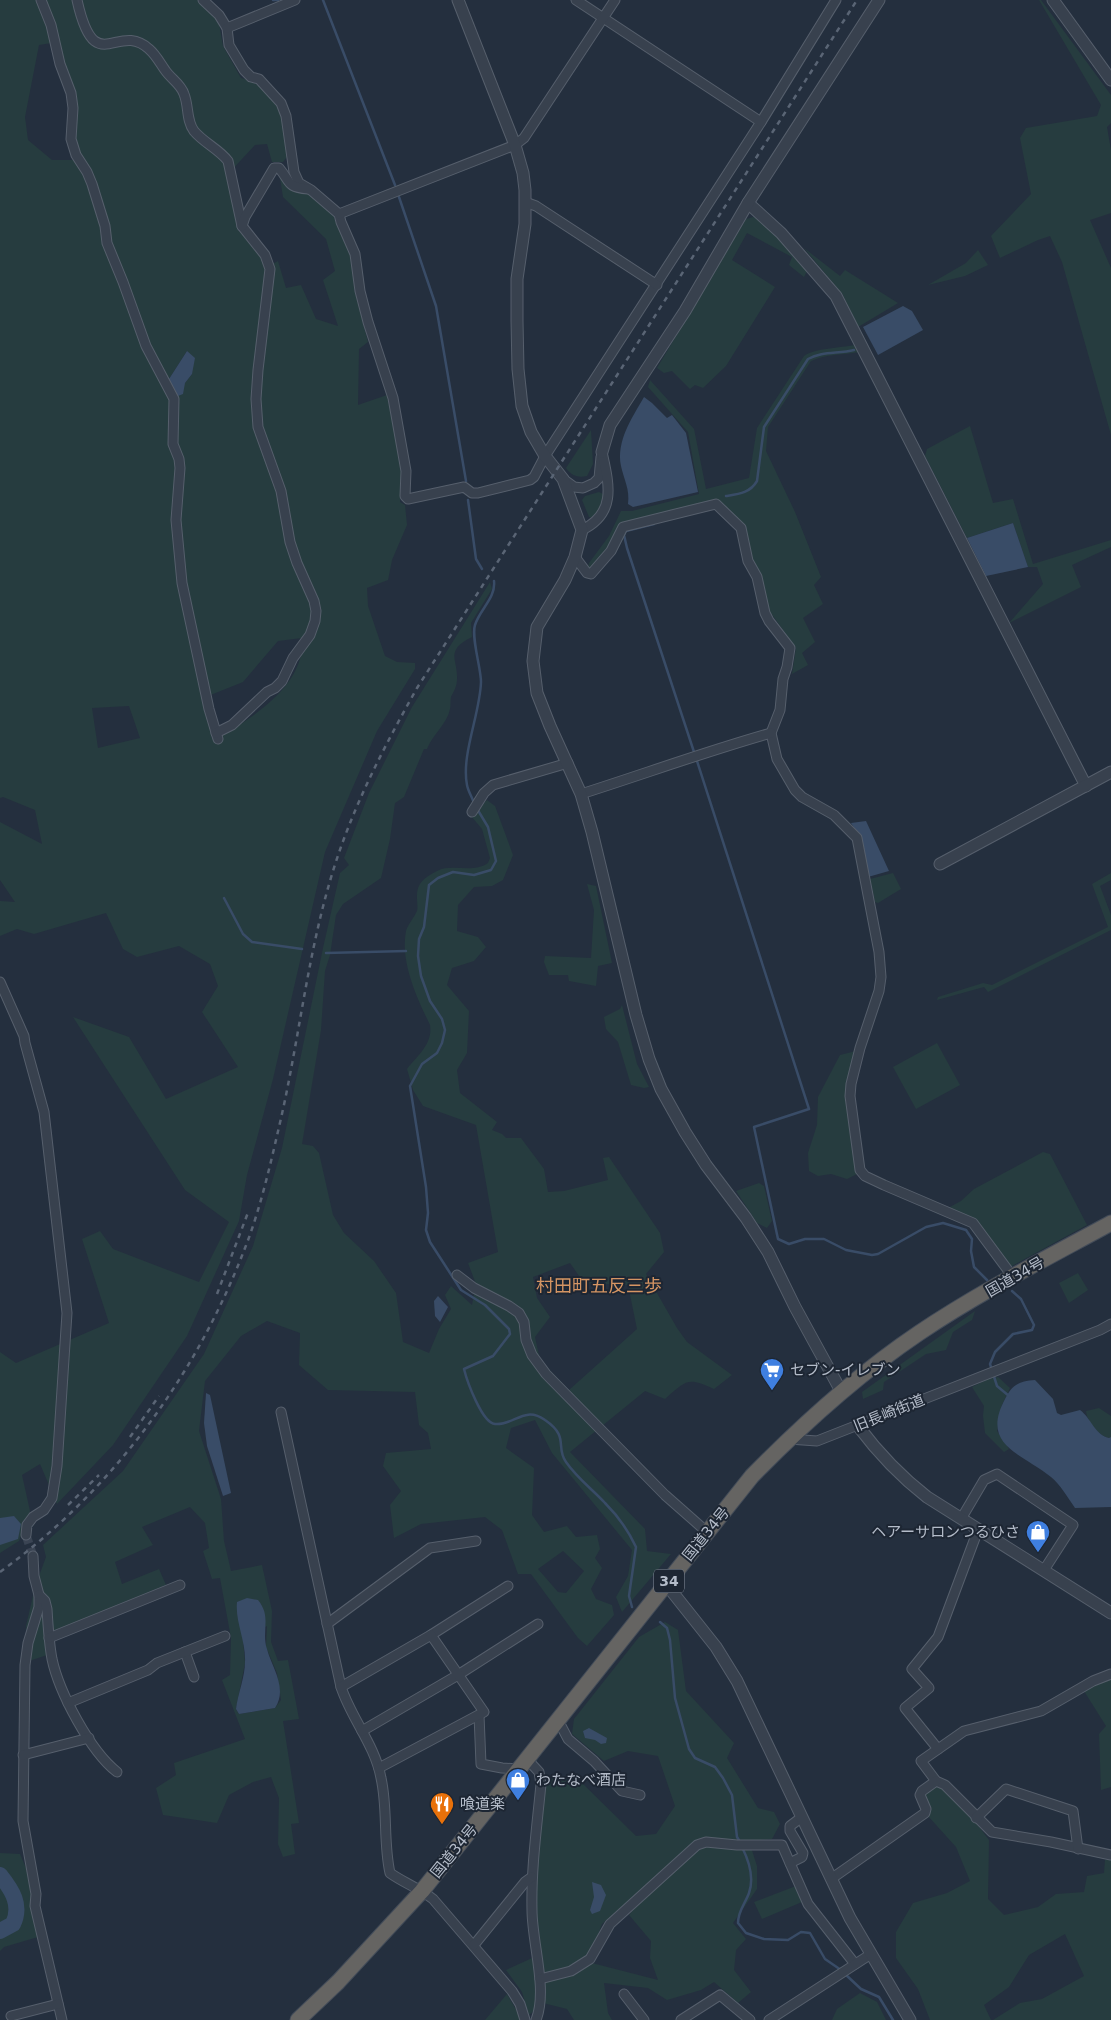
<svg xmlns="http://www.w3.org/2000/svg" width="1111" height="2020" viewBox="0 0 1111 2020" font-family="'DejaVu Sans','Noto Sans JP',sans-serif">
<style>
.green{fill:#263c3f;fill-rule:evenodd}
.water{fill:#394c67}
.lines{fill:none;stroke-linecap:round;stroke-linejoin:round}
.stream{stroke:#394c67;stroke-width:2.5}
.river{stroke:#394c67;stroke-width:16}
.minor-tunnel{stroke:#3a4453;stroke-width:9;stroke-dasharray:9 4.5;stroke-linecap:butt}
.minor-casing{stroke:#565f6c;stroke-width:11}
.tertiary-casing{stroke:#565f6c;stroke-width:13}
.trunk-casing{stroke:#434c59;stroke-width:17}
.minor{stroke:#38414e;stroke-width:9}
.tertiary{stroke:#38414e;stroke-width:11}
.trunk{stroke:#656462;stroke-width:15}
.rail{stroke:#5a6575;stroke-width:2.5;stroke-dasharray:5 5;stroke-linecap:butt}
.labels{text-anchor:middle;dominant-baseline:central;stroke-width:4;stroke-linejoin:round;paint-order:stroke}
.shield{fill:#1d2633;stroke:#878f9c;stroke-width:1}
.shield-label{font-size:14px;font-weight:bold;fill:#b4bcc9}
.street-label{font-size:15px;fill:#b4bcc9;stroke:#1d2633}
.poi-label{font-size:15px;fill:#b4bcc9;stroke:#1d2633;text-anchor:start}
.quarter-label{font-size:18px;fill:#d59563;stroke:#1d2633}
</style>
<rect width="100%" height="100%" fill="#242f3e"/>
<!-- green -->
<g class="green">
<path d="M0 0H198L210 10 219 23 223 46 241 78C282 90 282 117 289 154L283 162H272L267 144 255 145 229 173 239 231 271 265 278 261 286 288 301 285 316 319 338 326 323 280 335 271 326 239 283 197 280 178 291 176 331 208 336 223 351 249 354 288 368 342 359 349 358 405 387 395 402 470 400 502 405 505 407 525 392 560 388 580 367 588 368 606 385 656 397 662 415 663V669L377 731 325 852 273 1079 247 1175 239 1221 187 1336 113 1445 57 1504 40 1464 22 1475 30 1511 19 1541 0 1553V1352L16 1363 109 1323 82 1239 100 1231 113 1249 199 1282 229 1222 185 1190 73 1017 129 1037 166 1099 238 1067 202 1012 218 986 210 964 179 946 137 957 123 949 106 913 34 934 17 929 0 936V901L15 902 0 880V822L42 844 35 810 3 797 0 798ZM58 42 78 150 72 160H52L28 140 25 117 39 45ZM187 351 192 374 185 383 169 379ZM302 638C306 684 255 716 221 736L208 696 243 682 278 641ZM129 706 140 738 98 748 92 708Z"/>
<polygon points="1039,0 1041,0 1111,95 1111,123 1107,127 1111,150 1111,213 1090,220 1111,268 1111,435 1062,262 1050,236 1038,240 1000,258 991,236 1031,194 1020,138 1026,128 1097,116 1101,105"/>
<polygon points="753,217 763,220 807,271 804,277 789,265 792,257 747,233 732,260 775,287 726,366 703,388 695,385 690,389 672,371 664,373 657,368 746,219"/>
<polygon points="804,248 840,276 845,270 898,303 858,327 843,295"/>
<polygon points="978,250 988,265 965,276 928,285 966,263"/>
<path d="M855 345 859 352C843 355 826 354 811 361L768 427 766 451 795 512 821 577 814 585 823 604 803 618 815 642 802 653 808 665 792 674 796 648 768 609 761 575 751 560 745 528 718 500 621 524 615 538 593 568H588L589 563 609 536 621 511H632L699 494 688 432 648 387 650 380 694 429 706 489 749 478 757 428 804 356C816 348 839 348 855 345Z"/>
<polygon points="970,426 993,503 1013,499 1033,564 1111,540 1111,547 1072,565 1081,587 1009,623 1043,584 1037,567 1028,567 1013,523 967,538 925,456 927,449"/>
<path d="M591 430 593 464 587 476C578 478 572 476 566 468Z"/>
<polygon points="599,492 603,494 602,506 594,518 589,517 582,500 585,496"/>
<path d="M490 582 492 589 471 623 472 637C444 651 458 659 457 679 457 686 454 691 451 697 450 701 451 705 450 709 447 724 433 734 427 749H424L404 797 395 803 390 839 381 878 343 904 336 915 330 955 325 971 321 1030 302 1144 313 1146 319 1153 333 1215 344 1233 374 1261 396 1293 403 1342 429 1353 439 1329 451 1309 445 1295 451 1286 472 1305 476 1284 468 1263 498 1252 476 1125 423 1106 413 1090 407 1069C418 1055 433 1044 430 1025 417 998 400 962 406 931 408 924 414 918 417 911 418 907 417 903 417 899 416 884 423 878 437 871 453 863 472 874 488 863L490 858 482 829 471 816 487 800 495 806 513 855 503 880 492 886 474 887 458 905 457 931 478 937 486 947 474 961 452 968 447 985 469 1011 467 1053 457 1070 460 1093 497 1122 492 1130 502 1134 506 1138H521L544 1169 548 1192 564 1191 608 1180 603 1158 609 1157 660 1233 664 1252 646 1274 677 1328 687 1342 732 1375 714 1389C687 1377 687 1380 665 1399L645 1391 570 1452 645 1529 647 1551 671 1554 622 1612 616 1597 628 1576 632 1550 552 1453 535 1420 511 1428 506 1448 534 1468 532 1515 544 1532 567 1526 576 1537 597 1535 600 1549 595 1558 602 1568 591 1589 596 1599 612 1605 614 1615 587 1646 578 1638 531 1574H518L502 1530 485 1517 421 1524 394 1538 390 1505 401 1491 383 1466 386 1453 431 1449 428 1433 419 1425 415 1392 328 1390 299 1365 300 1333 267 1321 241 1336 205 1381 199 1431 221 1499 224 1541 231 1571 262 1565 272 1611 271 1642 278 1661 288 1660 299 1719 283 1721 299 1823 291 1824 295 1854 283 1857 278 1844 279 1798 271 1777 253 1782 229 1795 217 1823 163 1815 156 1788 176 1775 174 1763 245 1739 222 1680 230 1675 231 1638 220 1578 212 1579 203 1551 209 1548 205 1523 190 1507 142 1527 153 1545 115 1562 122 1584 159 1569 166 1585 46 1634 47 1655 29 1661 26 1626 35 1587 46 1557 43 1545 123 1471 204 1354 253 1246 282 1148 323 948 340 873 349 865 344 858 369 793 412 707ZM570 1263 584 1283 628 1285 637 1329 569 1390 540 1360 535 1337 550 1317 537 1298 533 1277ZM563 1551 584 1571 566 1593 558 1592 538 1569ZM267 1626 266 1647 277 1673 281 1700 275 1708 239 1714 236 1709 245 1663 243 1639Z"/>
<polygon points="893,873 901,889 878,903 875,902 870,879"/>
<polygon points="1111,873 1111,880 1100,886 1111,915 1111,930 988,992 984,987 937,1000 938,997 983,983 992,985 1108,927 1092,884"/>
<polygon points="587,884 596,886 612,963 598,966 596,986 569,981 568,975 549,975 544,962 545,956 591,958 594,910"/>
<polygon points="622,1005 637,1064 649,1087 644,1088 631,1085 618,1042 606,1029 604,1017 620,1009"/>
<polygon points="937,1043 960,1085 916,1109 893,1067"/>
<polygon points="856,1051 845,1098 859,1173 847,1179 831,1174 818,1176 809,1171 808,1153 817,1125 818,1097 840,1055"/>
<polygon points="1043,1152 1050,1154 1087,1225 1010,1267 974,1220 948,1208 961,1201 974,1189"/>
<polygon points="759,1183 764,1186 772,1221 767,1228 757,1223 736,1191"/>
<polygon points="1078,1273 1088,1290 1069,1303 1059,1283"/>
<polygon points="975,1311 972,1320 953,1332 946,1350 926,1354 884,1382 883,1390 863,1399 862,1392"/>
<polygon points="998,1377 1010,1388 1002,1405 997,1431 1009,1449 1004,1452 985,1433 983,1416 984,1406 972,1387 988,1379"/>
<path d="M1099 1408 1111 1416V1437L1109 1438C1099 1436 1087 1422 1086 1411Z"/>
<path d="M665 1622 678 1630 686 1691 734 1743 727 1758 758 1808 774 1812 780 1824 772 1839 749 1841 757 1866V1889L733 1923 746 1939 736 1950 734 1970 751 1992 738 2003 714 1982 701 1990 667 2000 648 1988 604 1983 608 2013 612 2020H574L567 2009 543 2003 529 2015 522 1992 506 1970 541 1954 535 1901 544 1786 553 1777 581 1782 636 1836 656 1834 675 1806 658 1756 628 1751 604 1761 572 1734 574 1719 639 1637ZM676 1859 629 1915 651 1941 650 1958 658 1980 588 1962 602 1924Z"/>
<polygon points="1111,1678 1111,1787 1101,1790 1099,1734 1106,1726 1084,1691"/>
<polygon points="938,1785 974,1820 989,1840 988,1899 1004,1915 1038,1907 1056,1894 1084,1892 1087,1876 1104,1873 1105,1860 1111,1860 1111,2020 993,2020 1020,2003 1042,1999 1084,1976 1065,1934 1029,1955 1009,1987 984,2005 991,2020 930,2020 918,1989 896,1958 896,1932 913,1903 947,1893 970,1881 956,1847 928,1816 926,1794"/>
<polygon points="0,1853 20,1854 29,1875 33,1912 38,1937 4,1947 0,1951"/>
<polygon points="796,1886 802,1902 762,1919 754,1902"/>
<polygon points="860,1993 877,2002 886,2020 832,2020 837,2009"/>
<polygon points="507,1994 518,2013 520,2020 485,2020"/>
</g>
<!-- water -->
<g class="water">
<polygon points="903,306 912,311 923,330 878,355 863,327"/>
<polygon points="187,351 195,358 192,374 185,383 183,394 178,396 169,379"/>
<path d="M644 397 652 403 667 418 672 415 686 433 698 492 633 507 628 504C630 489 624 480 621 466 616 441 632 418 644 397Z"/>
<polygon points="1013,523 1028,567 986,576 967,538"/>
<polygon points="866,821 889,871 868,877 862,840 851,823"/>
<polygon points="438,1296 448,1307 440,1322 435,1316 434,1301"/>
<path d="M1035 1380 1053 1399 1057 1413 1061 1415 1080 1410C1091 1418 1095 1435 1109 1438L1111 1437V1507L1075 1508C1068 1498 1060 1484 1051 1477 1022 1453 980 1446 1005 1399 1012 1385 1019 1381 1035 1380Z"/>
<polygon points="206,1393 210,1395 231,1493 223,1496 207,1446 204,1423"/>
<polygon points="14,1516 21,1524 18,1539 0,1545 0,1518"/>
<path d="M247 1598 258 1600C272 1617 261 1631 267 1649 272 1668 288 1688 275 1708L239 1714 236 1709C238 1693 245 1677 245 1662 246 1641 235 1622 237 1602Z"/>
<polygon points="589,1728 607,1738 606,1743 601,1744 595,1740 585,1738 583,1731"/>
<polygon points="592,1882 601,1885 606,1895 600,1911 592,1914 590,1910 594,1897"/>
</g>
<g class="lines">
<!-- stream -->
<g class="stream">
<polyline points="273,0 278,0"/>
<polyline points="323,0 395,185"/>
<polyline points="399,197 436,306 466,481"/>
<path d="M726 496C739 494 750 493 757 481L764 427 808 359C822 351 838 354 854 350"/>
<polyline points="468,500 476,559 482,569"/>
<polyline points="654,524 626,531 624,535 627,548 694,752"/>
<polyline points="697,761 809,1109 754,1127 778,1239 789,1244 805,1239 824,1239 846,1250 872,1255 878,1254 926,1227 943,1223 966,1230 972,1239 971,1251 974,1267 987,1280"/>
<path d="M474 803C472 797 468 791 467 785 461 755 480 714 481 682 481 668 471 637 475 625 480 609 496 598 494 581"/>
<path d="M476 807 488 827 496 861 491 870 474 875 453 872 438 878 429 885 424 927 419 939 418 956 421 976 430 1001 442 1019 445 1030 442 1043 437 1053 422 1064 410 1086 426 1187 428 1213 426 1230 430 1242 461 1290 485 1305 509 1329 510 1334 493 1356 464 1369C467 1381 482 1423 495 1424 514 1426 524 1405 545 1420 570 1437 555 1447 566 1462 577 1478 592 1489 605 1503 617 1515 629 1532 636 1547L629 1596 632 1607"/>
<polyline points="224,898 243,934 252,942 302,949"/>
<polyline points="326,953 406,951"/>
<polyline points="1009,1396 997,1386 990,1364 995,1352 1013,1334 1032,1330 1034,1325 1021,1299 1012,1291"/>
<polyline points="660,1622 667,1628 670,1640 675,1698 689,1749 695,1758 715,1767 723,1778 732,1795 737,1837 740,1842"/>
<path d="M742 1847C749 1861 754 1879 749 1893 745 1904 738 1911 738 1923L746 1933 764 1939 788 1940 801 1932 810 1933 825 1959 841 1970"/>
<polyline points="845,1974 861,1989 879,1997 893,2020"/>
</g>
<!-- river -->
<path class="river" d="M0 1875C12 1890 22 1905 13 1924L0 1931"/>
<!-- minor-tunnel -->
<polyline class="minor-tunnel" points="26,1535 33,1556"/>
<!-- minor casing -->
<g class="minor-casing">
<g id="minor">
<polyline points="41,0 51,25 60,64 71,93 73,108 71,139 76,155 87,172 92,184 105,226 107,243 123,282 146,346 174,399 173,444 179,459 180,468 176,520 182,583 209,709 218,739"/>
<path d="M77 0C95 81 117 20 149 49 156 55 160 63 165 70 171 79 181 84 184 94 189 106 186 120 194 131 204 143 219 149 228 161L242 226 265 255 270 269 258 370 256 399 258 427 281 491 290 542 297 563 314 601 316 611 315 621 310 635 293 658 282 681 275 688 267 692 232 725 216 733"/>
<polyline points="203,0 219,15 227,28 229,45 244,70 251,77 259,79 281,103 286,116 294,172 299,183 311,190 339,214 341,222 355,254 360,291 368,322 393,398 406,471 405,496 408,499 464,487 472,493 478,493 530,480 534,477 545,456 761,122 836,0"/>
<polyline points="576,0 761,122"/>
<polyline points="227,28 295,0"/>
<polyline points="525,202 536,206 657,285"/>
<polyline points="339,214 515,145 524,138 615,0"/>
<path d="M242 226 245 217 274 168H279C291 182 286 187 308 189"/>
<polyline points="563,479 574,487 583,488 594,483 599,478 601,457"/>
<path d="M582 530C617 513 609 484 602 452"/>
<polyline points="575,557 587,573 591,574 611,551 623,527 716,504 741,528 748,561 757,577 765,613 769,621 790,648 787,667 783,679 780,710 771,733 777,759 795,790 802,797 834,815 857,838 879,952 881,977 879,991 860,1048 851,1084 850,1096 860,1170 865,1176 884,1185 973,1223 1013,1277"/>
<path d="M581 794C644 774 707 751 771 733"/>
<polyline points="472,812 484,793 493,785 568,763"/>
<polyline points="0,982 24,1036 25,1043 44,1112 67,1313 57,1466 52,1498 44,1510 33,1517 27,1525 26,1535"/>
<polyline points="457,1275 474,1288 509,1306 519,1313 524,1322 526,1340 532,1355 546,1374 665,1495 707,1532"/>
<path d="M281 1412 341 1687C351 1718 375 1745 381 1778 388 1809 383 1842 390 1873 404 1883 419 1888 433 1899L512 1991 520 2004 525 2020"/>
<polyline points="789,1439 817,1441 1100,1330 1111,1324"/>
<polyline points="961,1519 984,1480 997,1474 1073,1525 1044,1570"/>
<polyline points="33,1556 34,1576 39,1595 39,1607 28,1643 25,1665 23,1821 36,1894 35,1906 62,2020"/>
<path d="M39 1595 45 1601 47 1609C48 1626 49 1643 52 1659 59 1692 90 1751 117 1772"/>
<polyline points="327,1624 430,1548 476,1541"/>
<polyline points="49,1638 180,1585"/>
<polyline points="185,1652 194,1677"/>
<polyline points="1111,1674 1093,1681 1041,1711 964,1731 921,1761 936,1781 945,1785 992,1832 1051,1842 1111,1855"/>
<polyline points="341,1687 431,1635 508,1586"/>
<polyline points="68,1703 148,1670 157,1663 225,1636"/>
<polyline points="479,1715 481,1764 502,1768 519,1769"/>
<polyline points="558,1720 568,1739 594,1761 622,1791 640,1795"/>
<polyline points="362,1731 458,1675 538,1624"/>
<polyline points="938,1749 905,1708 929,1688 912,1669 938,1637 978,1530"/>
<polyline points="23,1755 89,1738"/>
<path d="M527 1759 539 1772 541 1784C537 1826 531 1868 532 1910 532 1943 548 1990 536 2020"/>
<polyline points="379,1768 484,1712 431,1635"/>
<polyline points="976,1818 1006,1789 1073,1811 1078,1849"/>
<polyline points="790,1863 802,1857 803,1853 790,1831 790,1826 802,1817"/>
<polyline points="831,1879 925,1813 926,1809 920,1795 922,1791 936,1781"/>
<polyline points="474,1945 525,1882 532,1877"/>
<polyline points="540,1979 571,1971 590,1959 610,1924 697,1845 706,1842 737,1845 782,1845 808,1904 855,1964"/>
<polyline points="624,1994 644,2020"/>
<polyline points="11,2016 58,2004"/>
<polyline points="681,2020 720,1995 750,2020"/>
<polyline points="769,2020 871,1954"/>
</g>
</g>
<!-- tertiary casing -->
<g class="tertiary-casing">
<g id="tertiary">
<polyline points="458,0 515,145 523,173 525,190 525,224 517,279 517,321 518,369 522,406 531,432 545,456 563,479 582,530 575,557 565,580 537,627 533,661 537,693 550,726 581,794 592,832 636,1015 649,1059 661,1089 685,1132 706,1165 746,1218 768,1252 795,1307 841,1391"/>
<polyline points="1053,0 1111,80"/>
<polyline points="748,203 781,233 836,296 1086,786"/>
<polyline points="602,452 610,425 685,311 748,203 879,0"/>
<polyline points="940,864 1111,772"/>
<path d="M858 1426C879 1454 900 1476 927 1497L1111 1613"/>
<polyline points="666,1584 716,1647 737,1681 850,1918 910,2020"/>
</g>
</g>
<!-- trunk casing -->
<g class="trunk-casing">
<path id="trunk" d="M298 2020 338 1982 422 1891 752 1476C804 1423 858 1374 919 1333 980 1292 1047 1258 1111 1223"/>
</g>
<!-- minor -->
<use href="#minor" class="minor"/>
<!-- tertiary -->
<use href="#tertiary" class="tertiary"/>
<!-- trunk -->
<use href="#trunk" class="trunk"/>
<!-- rail -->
<g class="rail">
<polyline points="217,1294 249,1210"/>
<polyline points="130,1437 159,1396"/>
<polyline points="68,1505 99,1475"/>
<path d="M0 1572C112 1491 196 1376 245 1248 260 1210 270 1166 279 1127 299 1042 307 955 333 871 353 806 384 747 417 688L857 0"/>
</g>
</g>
<!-- icons -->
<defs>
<g id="supermarket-pin" transform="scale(1.25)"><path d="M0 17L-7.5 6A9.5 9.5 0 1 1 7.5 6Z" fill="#3f7fe0" stroke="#1d2633"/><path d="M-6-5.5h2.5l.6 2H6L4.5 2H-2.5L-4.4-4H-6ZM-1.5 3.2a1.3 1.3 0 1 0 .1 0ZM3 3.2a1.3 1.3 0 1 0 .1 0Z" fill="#fff"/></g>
<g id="shop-pin" transform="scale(1.25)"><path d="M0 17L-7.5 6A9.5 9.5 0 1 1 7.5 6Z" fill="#3f7fe0" stroke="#1d2633"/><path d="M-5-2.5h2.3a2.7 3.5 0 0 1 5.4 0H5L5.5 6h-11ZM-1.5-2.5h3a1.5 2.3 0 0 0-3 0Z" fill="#fff"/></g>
<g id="restaurant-pin" transform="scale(1.25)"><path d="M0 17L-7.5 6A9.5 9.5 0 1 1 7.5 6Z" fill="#e8710a" stroke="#1d2633"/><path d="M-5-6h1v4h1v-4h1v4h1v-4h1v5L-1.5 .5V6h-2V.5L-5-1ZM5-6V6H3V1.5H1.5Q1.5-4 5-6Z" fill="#fff"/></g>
</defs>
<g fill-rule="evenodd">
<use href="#supermarket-pin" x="772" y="1370"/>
<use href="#shop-pin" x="1038" y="1532"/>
<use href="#shop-pin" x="518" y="1780"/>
<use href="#restaurant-pin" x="442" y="1804"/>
</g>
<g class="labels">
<!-- shield labels -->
<rect class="shield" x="654" y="1569.5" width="30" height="23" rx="4"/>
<g class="shield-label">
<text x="669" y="1581">34</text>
</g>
<!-- street labels -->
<g class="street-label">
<text transform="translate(1015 1277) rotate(-30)">国道34号</text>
<text transform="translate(889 1413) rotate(-22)">旧長崎街道</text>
<text transform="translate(706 1534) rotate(-51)">国道34号</text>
<text transform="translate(454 1851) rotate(-51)">国道34号</text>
</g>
<!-- poi labels -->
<g class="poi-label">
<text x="790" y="1370">セブン-イレブン</text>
<text x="1020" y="1532" text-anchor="end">ヘアーサロンつるひさ</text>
<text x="536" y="1780">わたなべ酒店</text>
<text x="460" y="1804">喰道楽</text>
</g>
<!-- quarter labels -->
<g class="quarter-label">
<text x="599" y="1285">村田町五反三歩</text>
</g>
</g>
</svg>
